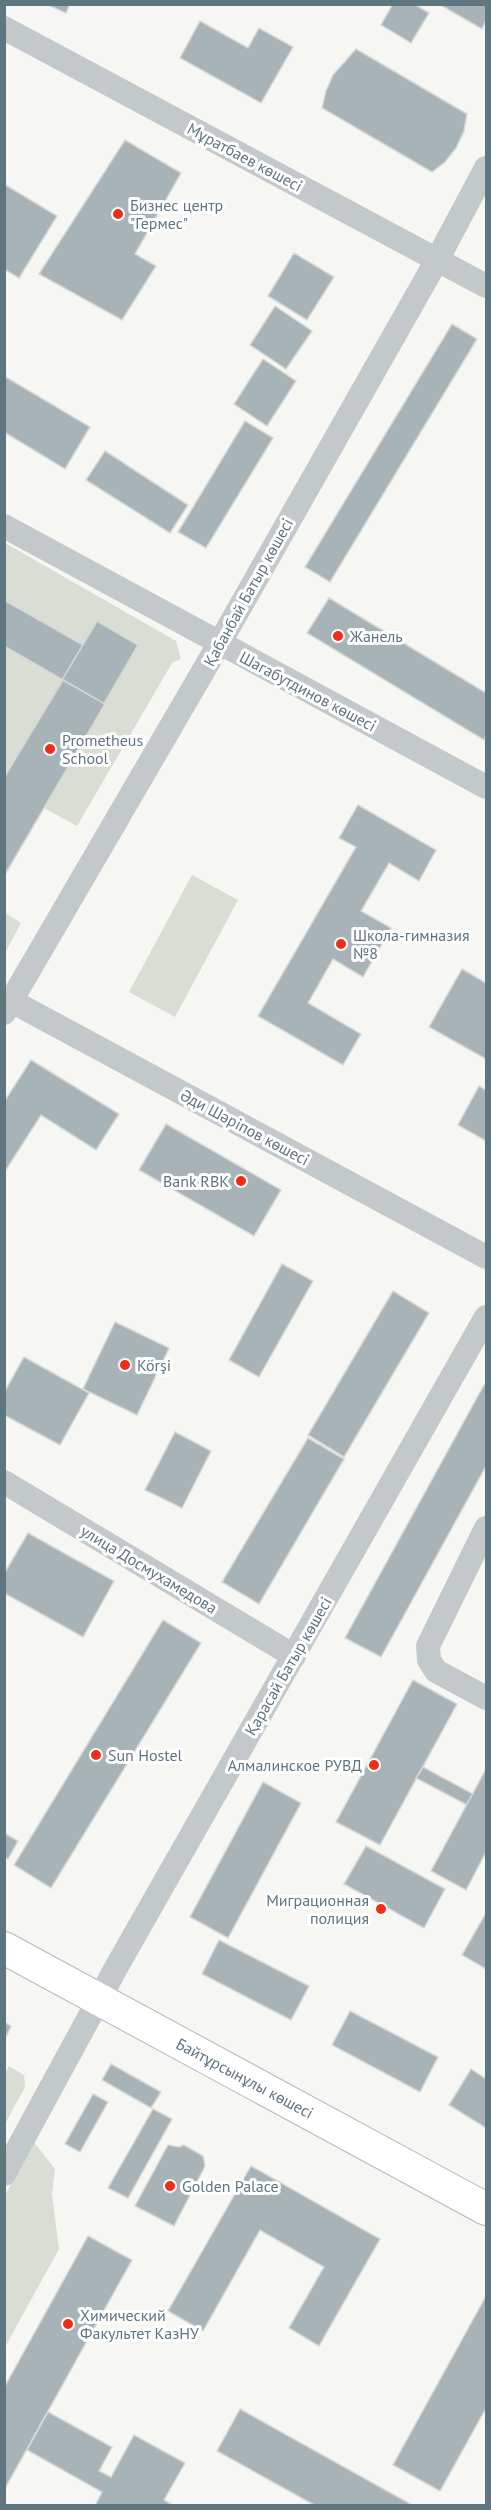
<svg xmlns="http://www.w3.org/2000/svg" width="491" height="2510" viewBox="0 0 491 2510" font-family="'PT Sans',sans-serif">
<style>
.green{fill:#d8ded3}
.building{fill:#a7b3b7;stroke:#d7d7d5;stroke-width:1.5}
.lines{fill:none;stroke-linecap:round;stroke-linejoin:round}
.major-casing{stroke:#b4babd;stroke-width:34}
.minor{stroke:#c3c8cb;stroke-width:24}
.major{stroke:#fff;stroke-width:32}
.poi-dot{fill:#f02e18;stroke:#fff;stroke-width:2}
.labels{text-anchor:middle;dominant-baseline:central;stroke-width:6;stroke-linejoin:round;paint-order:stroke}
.street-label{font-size:16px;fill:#5f7680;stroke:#fff}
.poi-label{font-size:16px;fill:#5f7680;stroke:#fff;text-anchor:start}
</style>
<rect width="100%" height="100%" fill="#f6f6f2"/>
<!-- green -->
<g class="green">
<polygon points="5,543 176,641 181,659 172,663 77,826 44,808 138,645 97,621 83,645 5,600"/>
<polygon points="5,646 63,680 5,778"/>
<polygon points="192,875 238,900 175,1017 129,992"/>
<polygon points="5,913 21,923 5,953"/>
<polygon points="9,2066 24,2075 25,2087 5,2124 5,2075"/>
<polygon points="33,2141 55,2169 52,2194 59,2249 5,2347 5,2196"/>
</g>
<!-- building -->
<g class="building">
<polygon points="46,4 70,4 66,13"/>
<polygon points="393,4 414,4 429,13 411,43 381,25"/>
<polygon points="439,4 486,4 486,20 482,29"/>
<polygon points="200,21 248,48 259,28 293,47 261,103 180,58"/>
<polygon points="356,49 467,114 464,131 456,148 445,162 432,172 322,108 326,91 333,75"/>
<polygon points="125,140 181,173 135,254 156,266 122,320 39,274"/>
<polygon points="4,184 57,216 19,278 4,269"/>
<polygon points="294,253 334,277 307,320 268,296"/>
<polygon points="275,306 312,331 286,369 250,345"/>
<polygon points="452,324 477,339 330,582 305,567"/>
<polygon points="263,359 296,381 267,426 234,404"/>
<polygon points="4,376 90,427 65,469 4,432"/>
<polygon points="245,421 273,438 206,548 178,532"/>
<polygon points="105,451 188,505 170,533 86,480"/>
<polygon points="329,598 486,693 486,735 484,740 307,633"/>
<polygon points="4,600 83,645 63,680 4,646"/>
<polygon points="97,621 138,645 4,876 4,778"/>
<polygon points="63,680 105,704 4,876 4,778"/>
<polygon points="358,805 436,850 419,881 389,863 361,911 391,928 363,977 333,959 308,1003 361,1034 343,1065 258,1016 356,847 339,838"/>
<polygon points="462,969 486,983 486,1059 429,1027"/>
<polygon points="31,1060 119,1114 96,1150 41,1115 4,1173 4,1102"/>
<polygon points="479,1086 486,1090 486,1141 458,1125"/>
<polygon points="166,1124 281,1190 254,1236 139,1170"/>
<polygon points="282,1264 313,1281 259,1377 229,1360"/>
<polygon points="393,1291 429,1313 344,1457 308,1435"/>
<polygon points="115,1322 169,1348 137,1415 83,1389"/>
<polygon points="24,1357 89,1393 60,1445 4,1415 4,1393"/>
<polygon points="484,1385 486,1386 486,1466 381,1657 345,1638"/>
<polygon points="175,1432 211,1451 182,1508 145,1490"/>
<polygon points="308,1438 344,1459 259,1604 222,1582"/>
<polygon points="28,1533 114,1581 83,1637 4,1593 4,1574"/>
<polygon points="163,1620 201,1643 51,1888 14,1865"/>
<polygon points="413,1680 457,1704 380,1845 336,1822"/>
<polygon points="423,1767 473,1794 467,1805 416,1778"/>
<polygon points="486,1769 486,1852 466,1890 431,1871"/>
<polygon points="263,1782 301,1803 228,1938 190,1917"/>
<polygon points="4,1833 18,1841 8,1859 4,1857"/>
<polygon points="366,1846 445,1889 424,1928 344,1884"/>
<polygon points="486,1913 486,1969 462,1955"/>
<polygon points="219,1940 309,1986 291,2020 202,1974"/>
<polygon points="350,2011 438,2057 420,2092 332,2045"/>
<polygon points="4,2022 11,2026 4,2041"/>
<polygon points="111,2064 161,2092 151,2108 102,2080"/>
<polygon points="471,2069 486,2079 486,2128 449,2105"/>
<polygon points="93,2094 108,2102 80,2152 65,2144"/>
<polygon points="153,2109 172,2119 128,2198 108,2188"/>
<polygon points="168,2145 179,2147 184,2145 203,2156 205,2166 174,2226 135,2206"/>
<polygon points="251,2166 380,2239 319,2346 289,2328 324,2267 260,2230 203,2331 168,2311"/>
<polygon points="88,2236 132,2260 4,2490 4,2388"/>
<polygon points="486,2296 486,2408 440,2491 393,2465"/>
<polygon points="240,2409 414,2506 316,2506 217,2451"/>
<polygon points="48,2412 112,2447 99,2471 111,2477 134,2435 185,2463 164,2500 174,2506 95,2506 102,2492 27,2450"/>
</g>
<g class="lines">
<!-- major casing -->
<g class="major-casing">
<polyline id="major" points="4,1948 486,2209"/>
</g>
<!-- minor -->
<g class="minor">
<polyline points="4,28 486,286"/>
<polyline points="4,526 486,787"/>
<polyline points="4,997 486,1257"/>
<polyline points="4,1013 219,644 437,260 486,168"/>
<polyline points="4,1482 294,1656"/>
<polyline points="486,1528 428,1646 429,1660 436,1671 486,1698"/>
<polyline points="4,2174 117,1966 486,1317"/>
</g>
<!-- major -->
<use href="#major" class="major"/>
</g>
<!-- markers -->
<g class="poi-dot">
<circle cx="118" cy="214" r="6"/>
<circle cx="338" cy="636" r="6"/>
<circle cx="50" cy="749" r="6"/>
<circle cx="341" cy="944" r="6"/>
<circle cx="241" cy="1181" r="6"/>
<circle cx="125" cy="1365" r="6"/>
<circle cx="96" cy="1755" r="6"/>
<circle cx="374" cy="1765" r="6"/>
<circle cx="381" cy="1909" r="6"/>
<circle cx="170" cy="2186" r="6"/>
<circle cx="68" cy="2324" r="6"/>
</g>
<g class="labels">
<!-- street labels -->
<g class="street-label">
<text transform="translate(245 157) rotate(28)">Мұратбаев көшесі</text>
<text transform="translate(248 592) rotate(-61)">Қабанбай Батыр көшесі</text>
<text transform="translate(308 691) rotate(28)">Шагабутдинов көшесі</text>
<text transform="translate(245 1127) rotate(28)">Әди Шәріпов көшесі</text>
<text transform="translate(149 1569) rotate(31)">улица Досмухамедова</text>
<text transform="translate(288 1666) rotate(-60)">Қарасай Батыр көшесі</text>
<text transform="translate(245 2078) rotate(28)">Байтұрсынұлы көшесі</text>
</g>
<!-- poi labels -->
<g class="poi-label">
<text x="130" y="205">Бизнес центр<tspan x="130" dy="18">"Гермес"</tspan></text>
<text x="350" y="636">Жанель</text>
<text x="62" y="740">Prometheus<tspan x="62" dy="18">School</tspan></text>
<text x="353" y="935">Школа-гимназия<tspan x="353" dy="18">№8</tspan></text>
<text x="229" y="1181" text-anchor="end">Bank RBK</text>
<text x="137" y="1365">Körşi</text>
<text x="108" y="1755">Sun Hostel</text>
<text x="362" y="1765" text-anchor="end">Алмалинское РУВД</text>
<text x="369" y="1900" text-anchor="end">Миграционная<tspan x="369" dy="18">полиция</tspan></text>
<text x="182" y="2186">Golden Palace</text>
<text x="80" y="2315">Химический<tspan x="80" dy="18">Факультет КазНУ</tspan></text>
</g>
</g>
<!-- border -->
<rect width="491" height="2510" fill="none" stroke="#5f7680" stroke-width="12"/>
</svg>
